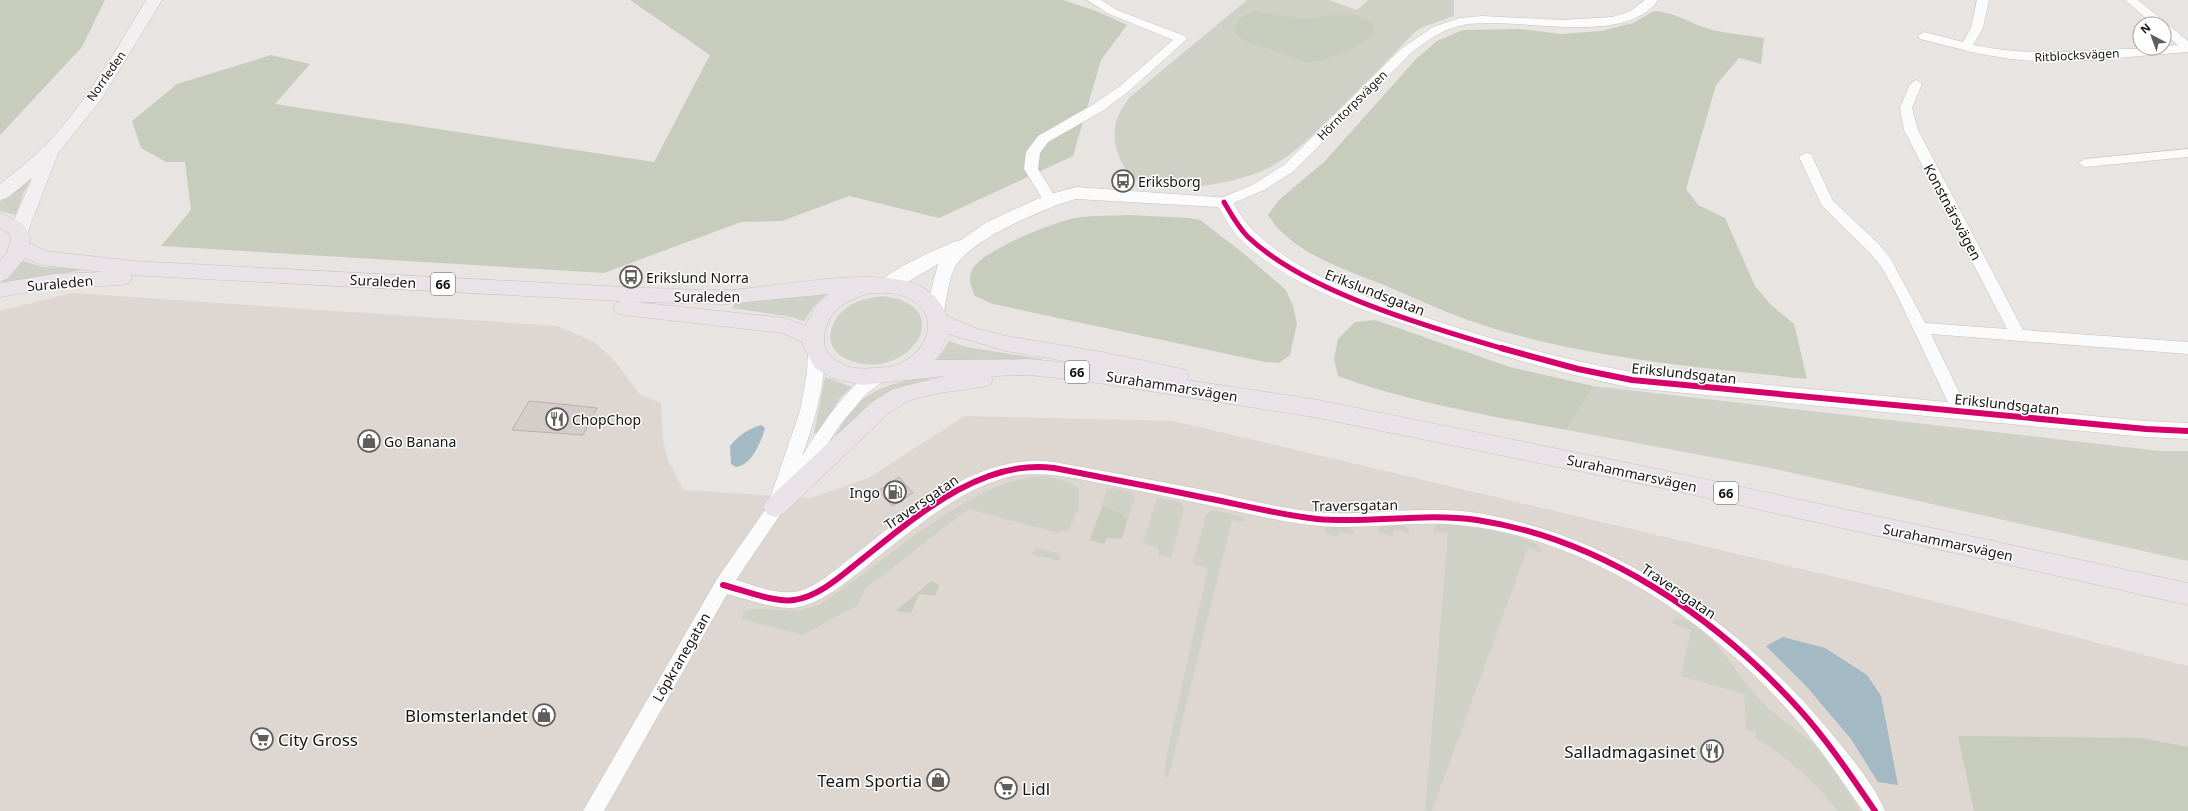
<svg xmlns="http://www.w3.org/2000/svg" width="2188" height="811" viewBox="0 0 2188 811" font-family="'Noto Sans',sans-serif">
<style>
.built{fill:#ded6d0}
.green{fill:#cfd1c6}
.forest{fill:#c8ccbc}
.water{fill:#a3b9c3}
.building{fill:#d4cdc9;stroke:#b4b1b0}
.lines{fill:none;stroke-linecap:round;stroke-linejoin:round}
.minor-casing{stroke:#c5c2c0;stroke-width:1}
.tertiary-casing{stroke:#c5c2c0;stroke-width:1}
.secondary-casing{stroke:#c5c2c0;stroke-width:1}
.primary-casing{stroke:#c3c2c1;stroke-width:1}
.minor{fill:#fbfbfb;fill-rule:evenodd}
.tertiary{fill:#fbfbfb;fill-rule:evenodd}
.secondary{fill:#f2eff0;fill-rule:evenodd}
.primary{fill:#e9e3e7;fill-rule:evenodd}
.cycleway-far1-casing{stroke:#fff;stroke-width:7}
.cycleway-casing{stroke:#fff;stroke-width:9}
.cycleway-far1{stroke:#d6006c;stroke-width:5}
.cycleway{stroke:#d6006c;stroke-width:6}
.labels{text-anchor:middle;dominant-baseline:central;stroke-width:3;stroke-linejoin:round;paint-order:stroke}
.far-street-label{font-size:12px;fill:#171513;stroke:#fff}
.shield{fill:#fff;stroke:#5d5b5a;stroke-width:1}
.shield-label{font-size:13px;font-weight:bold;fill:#171513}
.poi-label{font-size:14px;fill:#171513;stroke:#fff;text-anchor:start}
.street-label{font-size:14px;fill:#171513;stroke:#fff}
.near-poi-label{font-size:17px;fill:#171513;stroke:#fff;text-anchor:end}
</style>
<rect width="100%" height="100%" fill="#e7e4e2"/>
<!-- built -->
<polygon class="built" points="72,293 557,326 594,342 615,361 640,395 661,403 663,440 667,458 683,490 811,498 868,478 965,416 1173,421 1886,589 2188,666 2188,811 0,811 0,311"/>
<!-- green -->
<g class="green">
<path d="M1247 0H1329L1357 10 1368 0H1454V16L1423 27 1415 32C1388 60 1361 88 1332 116 1314 134 1295 153 1272 166 1247 180 1205 187 1176 188 1153 188 1131 184 1121 161 1110 135 1113 119 1130 97Z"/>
<polygon points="35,172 23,194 16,215 0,211 0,202"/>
<polygon points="23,261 43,267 89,269 0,284"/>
<polygon points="829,292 815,305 804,321 792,317 732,308 735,304"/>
<path d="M882 296C961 305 909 382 851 361 819 350 828 318 852 304 861 299 872 298 882 296Z"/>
<polygon points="949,341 967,347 1042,359 1041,361 981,359 935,362"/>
<polygon points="825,377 852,387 841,397 817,434 814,433"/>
<path d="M928 377 929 379 907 386 833 439C840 428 847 414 856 405 876 386 901 381 928 377Z"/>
<polygon points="1593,386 2161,451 2188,451 2188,561 1770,468 1567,430"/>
<path d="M1045 476 1072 483 1079 490V507L1069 530 1059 533 968 509 865 589 858 605 803 635 742 619 744 611 754 609 799 611 821 604C880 565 953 496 1021 479 1028 477 1037 477 1045 476Z"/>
<polygon points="1113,488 1133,493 1135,497 1127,521 1120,512 1102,507 1107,490"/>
<polygon points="1157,498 1180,502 1184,509 1171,558 1158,555 1159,548 1143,544"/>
<polygon points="1211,510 1241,516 1245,520 1243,522 1232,520 1168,778 1164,776 1168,749 1208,568 1193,564 1194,558 1206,515"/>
<polygon points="1402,524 1409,529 1409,532 1394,530 1393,536 1378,532 1379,525"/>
<path d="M1440 524C1459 525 1535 534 1542 550L1541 553 1528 547 1432 811H1425L1448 533 1433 532 1435 526Z"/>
<path d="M1326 526C1337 526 1349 523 1355 535L1339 531 1337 537 1324 533Z"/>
<polygon points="1036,548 1058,553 1061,558 1060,561 1031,554"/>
<path d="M1676 618C1711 622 1736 676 1759 699 1775 716 1796 728 1813 744 1830 762 1847 790 1860 811H1838C1811 779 1791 760 1755 738L1756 732 1746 730 1744 694 1681 676 1691 630 1671 623Z"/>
</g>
<!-- forest -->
<g class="forest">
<polygon points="0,0 105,0 82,47 0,135"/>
<polygon points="630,0 1063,0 1096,11 1127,25 1101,60 1073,156 939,218 849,196 782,221 741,222 604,273 161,246 191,210 185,162 166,162 141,148 132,121 177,84 271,55 310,64 275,104 654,162 710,55"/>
<path d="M1252 11 1303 19 1338 15H1355L1371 22 1375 33C1358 48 1329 61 1307 62L1242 40 1234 31 1238 19Z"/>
<path d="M1654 11C1677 13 1689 23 1709 29 1727 34 1746 35 1764 38L1761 64 1739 58 1716 85 1686 189 1698 205 1725 218 1755 286 1771 305 1794 324 1807 379C1698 367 1585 359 1480 324 1446 313 1413 297 1379 283 1341 268 1291 252 1268 215L1279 200 1325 161 1416 59 1437 41 1463 30 1519 29 1562 34 1601 31 1633 23Z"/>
<path d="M1130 215 1189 218 1200 220 1243 253 1286 290 1293 306 1297 323 1290 355 1279 363 1265 362 993 304 975 296C971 287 968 280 972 270 980 251 1054 222 1075 218 1093 215 1112 216 1130 215Z"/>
<path d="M1375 320 1510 367 1593 386 1567 430C1490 416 1412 403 1338 376L1334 359 1338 339 1355 322Z"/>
<polygon points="1102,507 1120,512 1127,521 1122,539 1107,538 1104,544 1090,540"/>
<polygon points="931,581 939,585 935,596 919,594 911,613 896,611"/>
<polygon points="1958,736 2142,738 2188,747 2188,811 1974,811"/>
</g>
<!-- water -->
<g class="water">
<path d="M761 425 765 428C761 442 752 465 736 467L731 464 730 446C739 435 748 429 761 425Z"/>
<polygon points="1783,637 1825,648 1867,675 1881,696 1898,785 1878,782 1851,739 1807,687 1766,646"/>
</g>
<!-- building -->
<g class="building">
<polygon points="529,401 570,405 597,408 583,435 512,430"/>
<polygon points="899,477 913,493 892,506 878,491"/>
</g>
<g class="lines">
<!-- minor casing -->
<g class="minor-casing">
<g id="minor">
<polygon points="1087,0 1101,0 1117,10 1185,36 1187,39 1128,92 1104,110 1048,142 1040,153 1038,169 1057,200 1055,203 1045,203 1024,169 1026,152 1038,136 1094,104 1120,86 1173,40 1109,14"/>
<path d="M1645 0H1658C1623 50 1510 13 1459 26 1440 31 1424 42 1409 55L1294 171 1264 190 1229 205H1219L1217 202 1219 199 1254 184 1284 165 1401 49 1433 27 1460 18 1482 16 1562 20 1612 17 1631 11Z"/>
<path d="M1977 0H1989L1983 28 1973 45C2039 59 2098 48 2164 48V46L2178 45 2164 33V24H2153L2125 0H2138L2188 41V52C2133 56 2077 64 2021 60 1986 57 1953 47 1920 39L1918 36 1924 32 1963 42 1971 28Z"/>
<polygon points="1916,80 1922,84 1912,108 1918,130 2023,330 2188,342 2188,354 1931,334 1968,411 1966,415 1960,417 1954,415 1895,291 1881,266 1869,252 1822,206 1799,157 1806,153 1811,154 1833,201 1879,244 1891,259 1925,323 2007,329 1904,130 1900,108 1910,84"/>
<polygon points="2188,149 2188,157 2085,167 2078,163 2085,159"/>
<path d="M816 346 821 348C832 367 810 436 802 456 818 432 848 381 876 372L882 374 884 378 882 382 867 393 839 426 803 483 797 485 792 483 788 493 791 498 788 503 736 580C754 585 775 594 793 592 814 590 836 569 852 557 906 514 980 451 1054 462 1104 471 1154 480 1204 490 1241 498 1278 508 1316 512 1370 517 1424 504 1478 513 1620 537 1741 624 1831 733 1849 755 1874 784 1885 811H1863C1841 779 1819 747 1794 717 1712 622 1586 537 1459 525 1420 521 1381 527 1342 527 1320 527 1299 524 1278 520 1225 509 1172 497 1119 487 1082 480 1042 468 1005 478 959 491 920 524 884 552 859 571 823 607 791 608 770 608 747 599 727 594L604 811H583L717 579 767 507 800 411 807 372 808 352 811 348Z"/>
</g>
</g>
<!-- tertiary casing -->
<g class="tertiary-casing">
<path id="tertiary" d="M1076 187 1230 198C1238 210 1244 222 1255 232 1299 274 1362 296 1419 315 1489 339 1559 359 1632 372L2146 421 2188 423V439L2146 437 1632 388C1559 373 1489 353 1419 329 1358 308 1291 287 1243 242 1233 232 1226 220 1218 207L1076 199C1047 207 966 241 954 269 948 282 947 298 944 311L942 316 935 318 928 316 926 311 938 264 892 291 886 293 880 291 877 286C885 271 936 250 953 242L961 240 987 222 1044 196Z"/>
</g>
<!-- secondary casing -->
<g class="secondary-casing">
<path id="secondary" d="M146 0H162L101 100 58 153 26 237 19 239 12 237 9 232 32 178 7 198 0 200V184C16 171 32 159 47 144 87 101 116 50 146 0Z"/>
</g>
<!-- primary casing -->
<g class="primary-casing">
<path id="primary" d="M0 213 22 223 31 239 29 243 46 251 133 261 644 288C671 288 699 291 726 290 778 288 876 264 922 287 934 293 942 304 947 316L978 329 1006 336 1102 352 1165 365 1186 370 1189 376 1186 380 1313 399 1662 470 2188 583V605L1662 488 1313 417 1085 381 1030 375 991 376 993 379 990 385 982 387 933 394 908 401 888 414 783 514 775 517 767 514 763 507 767 500 872 402 893 389 945 376 862 385 832 378 815 368 803 346V342L782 333 623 315 616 313 613 308 616 303 621 301 130 275 132 278 129 283 122 285 53 288 0 297V283L53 274 103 272 42 265 25 258 7 279 0 281V261L7 253 11 239 8 232 0 228ZM870 293C881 293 893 292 903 296 941 309 932 348 901 363 892 367 883 368 874 368 864 369 853 369 844 365 832 359 823 352 824 338 827 310 845 301 870 293ZM829 294 817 304 805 326 785 318 635 302 726 304ZM949 334 1006 351 1095 366 1030 359 935 360Z"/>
</g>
<!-- minor -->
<use href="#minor" class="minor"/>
<!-- tertiary -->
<use href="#tertiary" class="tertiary"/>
<!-- secondary -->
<use href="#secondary" class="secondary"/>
<!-- primary -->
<use href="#primary" class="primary"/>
<!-- cycleway-far1 casing -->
<g class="cycleway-far1-casing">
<path id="cycleway-far1" d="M1224 202C1231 214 1238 227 1248 237 1306 292 1428 327 1504 349"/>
</g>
<!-- cycleway casing -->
<g class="cycleway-casing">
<g id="cycleway">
<polyline points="1501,348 1578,369 1632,380 2146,429 2188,431"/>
<path d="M723 585C743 590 775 603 794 600 820 596 842 575 861 560 914 518 981 458 1054 468 1104 478 1155 487 1206 498 1243 505 1280 515 1317 519 1370 524 1423 512 1477 520 1602 539 1716 617 1799 709 1828 741 1851 776 1875 811"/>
</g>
</g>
<!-- cycleway-far1 -->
<use href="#cycleway-far1" class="cycleway-far1"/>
<!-- cycleway -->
<use href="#cycleway" class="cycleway"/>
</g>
<!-- icons -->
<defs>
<g id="bus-ring" transform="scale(1.15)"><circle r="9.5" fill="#fff" stroke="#605d5b" stroke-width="1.5"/><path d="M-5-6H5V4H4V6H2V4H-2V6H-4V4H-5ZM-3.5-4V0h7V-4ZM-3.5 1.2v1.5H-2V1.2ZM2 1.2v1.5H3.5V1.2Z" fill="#605d5b"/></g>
<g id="restaurant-ring" transform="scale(1.15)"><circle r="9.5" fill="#fff" stroke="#605d5b" stroke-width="1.5"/><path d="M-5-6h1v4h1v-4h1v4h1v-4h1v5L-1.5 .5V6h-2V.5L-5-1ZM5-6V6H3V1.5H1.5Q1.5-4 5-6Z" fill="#605d5b"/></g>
<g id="shop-ring" transform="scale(1.15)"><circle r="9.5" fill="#fff" stroke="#605d5b" stroke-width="1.5"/><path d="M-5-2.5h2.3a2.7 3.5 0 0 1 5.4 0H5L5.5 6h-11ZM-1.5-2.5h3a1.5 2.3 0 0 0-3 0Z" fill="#605d5b"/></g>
<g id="fuel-ring" transform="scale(1.15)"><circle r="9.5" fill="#fff" stroke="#605d5b" stroke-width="1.5"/><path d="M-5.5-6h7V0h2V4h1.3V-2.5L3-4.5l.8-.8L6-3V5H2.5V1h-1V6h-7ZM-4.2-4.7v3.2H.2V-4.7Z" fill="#605d5b"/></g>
<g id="supermarket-ring" transform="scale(1.15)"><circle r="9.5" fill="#fff" stroke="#605d5b" stroke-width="1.5"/><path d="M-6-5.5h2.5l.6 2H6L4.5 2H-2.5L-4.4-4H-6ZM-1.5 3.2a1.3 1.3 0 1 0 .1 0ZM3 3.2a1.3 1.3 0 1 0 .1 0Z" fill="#605d5b"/></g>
</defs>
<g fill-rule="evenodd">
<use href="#bus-ring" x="1123" y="181"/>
<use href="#bus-ring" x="631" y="277"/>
<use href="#restaurant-ring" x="557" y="419"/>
<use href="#shop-ring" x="369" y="441"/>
<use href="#fuel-ring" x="895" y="492"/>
<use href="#shop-ring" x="544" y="715"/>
<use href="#supermarket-ring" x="262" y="739"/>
<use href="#restaurant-ring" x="1712" y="751"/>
<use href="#shop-ring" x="938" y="780"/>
<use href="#supermarket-ring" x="1006" y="788"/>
</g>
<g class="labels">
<!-- far-street labels -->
<g class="far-street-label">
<text transform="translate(2077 55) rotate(-3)">Ritblocksvägen</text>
<text transform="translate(106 76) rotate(-55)">Norrleden</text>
<text transform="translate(1352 105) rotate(-45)">Hörntorpsvägen</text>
</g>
<!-- shield labels -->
<g class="shield">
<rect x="431" y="273" width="24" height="22" rx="3"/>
<rect x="1065" y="361" width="24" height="22" rx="3"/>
<rect x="1714" y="482" width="24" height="22" rx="3"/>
</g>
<g class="shield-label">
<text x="443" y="284">66</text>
<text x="1077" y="372">66</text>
<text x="1726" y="493">66</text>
</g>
<!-- poi labels -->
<g class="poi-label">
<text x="1138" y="181">Eriksborg</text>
<text x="646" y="277">Erikslund Norra</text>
<text x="572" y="419">ChopChop</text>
<text x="384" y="441">Go Banana</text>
<text x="880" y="492" text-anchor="end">Ingo</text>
</g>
<!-- street labels -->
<g class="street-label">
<text transform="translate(1953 212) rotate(62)">Konstnärsvägen</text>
<text transform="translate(383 281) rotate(3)">Suraleden</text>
<text transform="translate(60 283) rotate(-5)">Suraleden</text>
<text transform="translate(1375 292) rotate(21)">Erikslundsgatan</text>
<text x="707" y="296">Suraleden</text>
<text transform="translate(1684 373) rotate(6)">Erikslundsgatan</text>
<text transform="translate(1172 386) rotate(9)">Surahammarsvägen</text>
<text transform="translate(2007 404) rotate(6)">Erikslundsgatan</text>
<text transform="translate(1632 473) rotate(12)">Surahammarsvägen</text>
<text transform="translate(921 502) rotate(-34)">Traversgatan</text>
<text transform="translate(1355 505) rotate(-1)">Traversgatan</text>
<text transform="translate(1948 542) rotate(12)">Surahammarsvägen</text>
<text transform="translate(1679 591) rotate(34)">Traversgatan</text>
<text transform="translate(681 657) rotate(-60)">Löpkranegatan</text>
</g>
<!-- near-poi labels -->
<g class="near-poi-label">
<text x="528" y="715">Blomsterlandet</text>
<text x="278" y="739" text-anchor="start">City Gross</text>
<text x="1696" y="751">Salladmagasinet</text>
<text x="922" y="780">Team Sportia</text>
<text x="1022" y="788" text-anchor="start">Lidl</text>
</g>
</g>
<!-- north arrow -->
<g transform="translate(2152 36) rotate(319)"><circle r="19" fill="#ffffff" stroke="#a2a1a1"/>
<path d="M0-3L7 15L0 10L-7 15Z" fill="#605d5b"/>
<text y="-6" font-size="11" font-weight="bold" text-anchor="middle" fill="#171513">N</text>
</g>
</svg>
